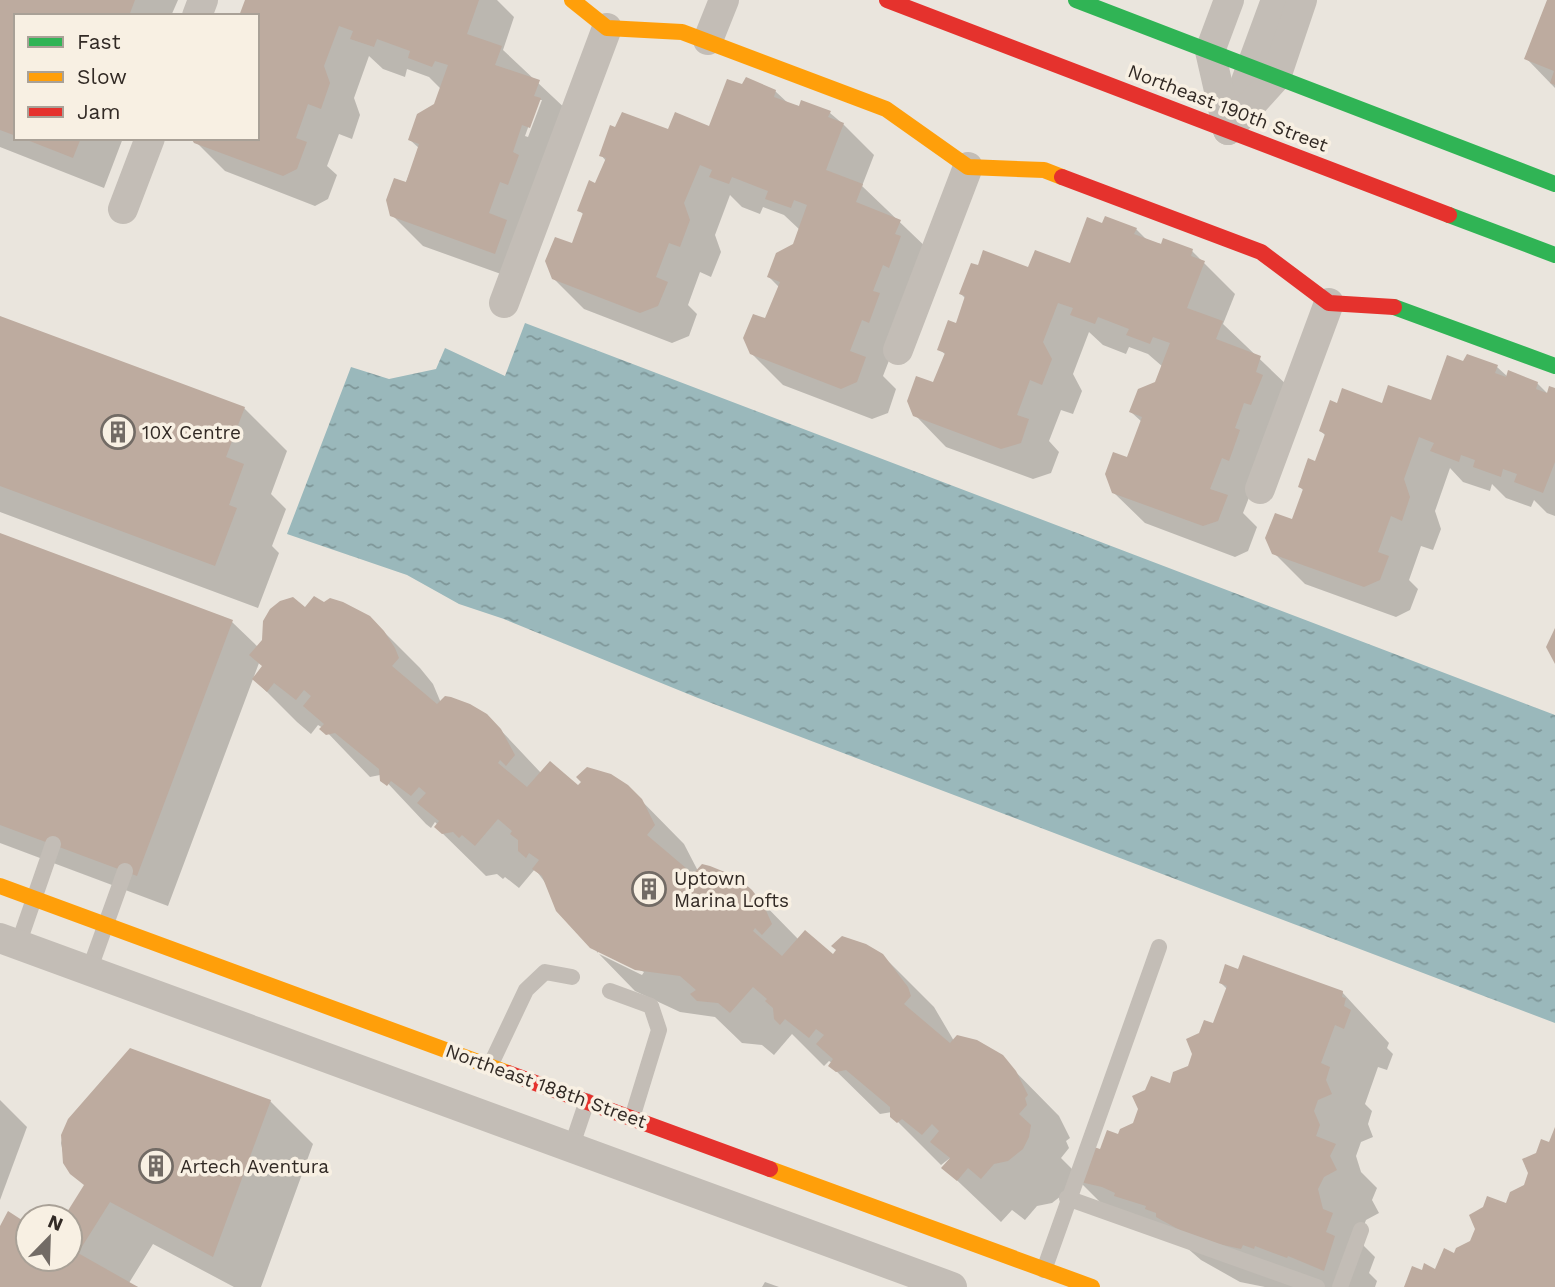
<svg xmlns="http://www.w3.org/2000/svg" width="1555" height="1287" viewBox="0 0 1555 1287" font-family="'Work Sans',sans-serif">
<style>
.water{fill:url(#water-ripples)}
.shadow{fill:#0003;fill-rule:evenodd}
.building{fill:#bdab9f}
.lines{fill:none;stroke-linecap:round;stroke-linejoin:round}
.lane{stroke:#c3bdb6;stroke-width:16}
.street{stroke:#c3bdb6;stroke-width:30}
.fast{stroke:#30b455;stroke-width:16}
.slow{stroke:#ff9f0a;stroke-width:16}
.jam{stroke:#e5322d;stroke-width:16}
.labels{text-anchor:middle;dominant-baseline:central;stroke-width:7;stroke-linejoin:round;paint-order:stroke}
.street-label{font-size:19px;fill:#322a25;stroke:#f8f0e3}
.poi-label{font-size:19px;fill:#322a25;stroke:#f8f0e3;text-anchor:start}
</style>
<defs>
<pattern id="water-ripples" width="26" height="14" patternUnits="userSpaceOnUse" patternTransform="scale(1.75)"><rect width="26" height="14" fill="#9ab8bb"/><path d="M2 4q2-2 4 0t4 0M15 11q2-2 4 0t4 0" fill="none" stroke="#7e9698"/></pattern>
</defs>
<rect width="100%" height="100%" fill="#eae5dd"/>
<!-- water -->
<polygon class="water" points="525,323 1555,715 1555,1023 698,698 504,619 459,604 407,575 287,534 351,367 389,379 436,369 445,348 505,376"/>
<!-- shadow -->
<g class="shadow">
<polygon points="0,0 178,0 171,16 16,16 16,138 123,138 104,188 0,147"/>
<path d="M247 0H497L514 17 503 50 570 113 526 283 423 246 392 215 420 149 410 140 435 105 441 89 429 77 407 69 405 77 383 69 369 56 354 98 360 115 352 139 339 134 327 166 337 175 328 199 315 206 225 171 193 139 257 138V16ZM538 100H542L528 137 525 136Z"/>
<polygon points="1549,0 1555,0 1555,88 1526,58"/>
<polygon points="743,87 775,91 789,104 830,113 843,124 874,155 862,186 931,252 883,376 896,389 888,413 872,419 783,385 751,353 779,287 769,277 794,245 800,230 784,215 763,207 760,214 742,207 730,195 715,235 721,252 711,277 700,272 688,305 697,314 689,336 672,343 584,309 553,278 573,245 584,215 579,210 596,185 606,161 601,155 669,132 710,128"/>
<polygon points="1103,225 1136,229 1148,241 1192,251 1235,294 1223,324 1291,389 1243,513 1257,527 1248,551 1235,557 1145,523 1113,492 1142,422 1131,412 1157,384 1163,367 1148,354 1129,347 1126,354 1103,345 1089,332 1073,374 1082,391 1073,414 1061,410 1049,441 1059,452 1051,473 1033,479 946,447 915,415 934,384 946,355 939,349 957,325 966,299 961,294 1029,269 1071,265"/>
<polygon points="0,317 244,408 287,451 271,494 286,509 272,546 279,553 258,608 0,512"/>
<polygon points="1464,363 1497,367 1508,377 1537,383 1548,394 1555,390 1555,516 1547,513 1534,500 1531,507 1506,498 1492,484 1490,491 1463,482 1450,468 1435,511 1441,529 1433,550 1421,546 1409,580 1418,589 1410,610 1396,617 1305,584 1274,553 1294,521 1304,491 1300,487 1317,463 1326,436 1321,431 1338,405 1432,403"/>
<polygon points="0,535 232,622 258,647 306,609 376,624 420,668 433,684 441,703 493,722 541,773 578,788 627,786 684,844 698,871 751,891 799,940 833,956 874,950 890,963 934,1007 954,1041 1001,1057 1059,1116 1070,1138 1066,1141 1069,1148 1061,1158 1073,1170 1066,1192 1052,1203 1037,1206 1025,1220 1012,1210 1001,1222 944,1168 950,1158 941,1165 892,1116 892,1112 880,1114 830,1065 832,1063 829,1061 824,1066 792,1034 774,1055 762,1045 742,1043 715,1017 680,1012 635,991 599,954 642,975 644,972 598,950 598,953 535,869 519,888 505,877 503,879 497,874 486,876 436,827 438,825 435,822 431,828 426,824 380,775 370,777 323,728 318,725 311,734 297,722 254,679 264,667 259,663 168,906 0,843"/>
<polygon points="1239,971 1342,992 1389,1043 1387,1048 1393,1054 1387,1070 1378,1067 1365,1104 1372,1111 1368,1124 1373,1137 1361,1142 1356,1156 1361,1172 1377,1188 1372,1200 1379,1213 1366,1220 1361,1233 1364,1246 1375,1257 1369,1273 1377,1281 1375,1287 1265,1287 1240,1282 1201,1260 1186,1247 1121,1223 1078,1180 1101,1152 1135,1124 1189,1067 1214,1025 1227,989 1221,983"/>
<polygon points="0,1100 27,1127 0,1200"/>
<polygon points="270,1101 313,1144 261,1287 234,1287 153,1244 129,1283 138,1287 0,1287 0,1230 28,1226 28,1259 70,1259 70,1217 66,1217 86,1185 65,1162 61,1143 65,1129"/>
<polygon points="765,1282 779,1287 762,1287"/>
</g>
<!-- building -->
<g class="building">
<polygon points="0,0 135,0 129,16 16,16 16,136 0,130"/>
<polygon points="245,0 479,0 467,34 502,46 495,65 540,80 534,96 541,98 530,128 522,125 513,152 519,155 508,185 500,182 489,213 507,220 495,254 390,216 386,200 394,178 406,182 419,144 408,140 417,114 434,104 448,65 435,61 432,67 408,58 410,51 377,39 374,47 350,39 353,31 339,26 324,66 330,83 321,109 308,104 296,138 307,142 297,169 283,176 194,143 191,138 257,138 257,16 239,16"/>
<polygon points="1547,0 1555,0 1555,85 1550,83 1554,71 1524,59"/>
<polygon points="746,77 776,90 774,97 799,106 801,100 831,111 828,117 844,123 826,170 863,184 856,202 901,220 895,234 901,236 889,268 883,265 873,291 880,293 869,323 862,320 850,351 866,357 857,382 841,389 750,354 743,338 753,314 765,318 780,282 767,277 776,253 793,244 807,205 794,200 791,208 765,199 768,191 732,177 729,184 709,177 712,170 700,165 684,203 690,220 680,247 669,243 656,277 668,282 658,306 640,313 552,279 545,261 555,237 572,243 583,213 577,211 589,180 595,183 606,158 599,156 610,125 615,127 622,112 668,129 675,112 709,126 727,79 742,84"/>
<polygon points="22,138 81,138 73,158"/>
<polygon points="1105,216 1137,228 1134,234 1161,244 1163,238 1193,249 1191,256 1205,261 1187,308 1223,321 1216,339 1261,356 1256,372 1263,375 1251,405 1244,403 1235,428 1240,430 1229,461 1222,458 1210,489 1228,495 1218,521 1203,526 1112,493 1105,474 1113,452 1127,457 1142,417 1129,412 1138,389 1155,382 1170,343 1153,337 1150,344 1126,335 1129,329 1098,317 1095,324 1070,315 1073,308 1058,303 1043,342 1052,359 1042,385 1030,380 1017,415 1029,419 1021,443 1001,449 913,416 907,401 916,376 933,382 945,353 937,350 948,320 956,323 965,296 959,294 971,263 978,265 983,250 1028,267 1035,250 1070,263 1087,217 1102,223"/>
<polygon points="0,316 245,407 226,457 244,464 229,505 237,508 215,566 0,486"/>
<polygon points="1467,354 1498,365 1495,373 1506,377 1508,370 1538,382 1536,389 1547,393 1549,386 1555,388 1555,462 1543,493 1514,482 1517,474 1503,469 1501,477 1473,467 1475,460 1461,455 1459,462 1430,451 1434,443 1419,437 1404,479 1410,497 1402,521 1391,516 1378,552 1389,556 1380,580 1364,587 1272,554 1265,538 1275,513 1292,519 1303,489 1298,487 1308,458 1315,461 1325,434 1319,431 1330,400 1337,403 1342,388 1382,403 1388,385 1431,400 1447,355 1463,361"/>
<polygon points="0,533 233,620 137,876 0,825"/>
<polygon points="314,596 324,602 330,598 343,602 370,616 384,631 395,648 399,658 392,666 437,704 445,696 451,697 470,704 487,714 501,729 515,755 506,766 500,760 498,763 527,787 550,761 578,785 581,782 576,777 587,767 611,774 628,785 642,799 655,825 647,835 693,874 702,864 710,866 737,877 752,890 764,906 772,924 762,935 755,928 753,931 782,956 805,930 833,954 836,950 831,946 842,936 866,944 883,954 908,987 911,996 904,1004 950,1043 957,1035 977,1040 1003,1055 1016,1071 1028,1095 1025,1098 1027,1105 1019,1114 1031,1125 1029,1137 1023,1149 1008,1161 994,1164 981,1179 968,1168 957,1181 941,1168 950,1158 930,1142 939,1131 932,1124 922,1135 902,1119 897,1123 890,1117 890,1107 846,1070 836,1072 828,1066 833,1059 816,1044 824,1035 816,1029 809,1038 785,1019 780,1025 774,1019 773,1008 765,1001 767,999 753,987 730,1013 718,1003 697,1001 690,994 696,990 680,976 635,970 590,948 556,911 542,876 532,869 539,860 529,853 526,858 518,851 518,840 510,834 512,831 498,819 475,846 462,835 459,838 453,832 442,834 434,827 439,821 417,803 426,793 419,787 411,796 391,781 387,786 380,781 379,769 335,733 326,735 319,729 324,724 303,706 311,696 304,690 296,700 274,683 267,692 252,679 262,666 249,655 262,640 263,621 270,609 280,601 293,597 305,607"/>
<polygon points="1555,628 1555,664 1546,647"/>
<polygon points="1243,955 1343,991 1342,997 1346,998 1344,1006 1351,1010 1344,1029 1335,1025 1321,1063 1330,1067 1326,1080 1332,1094 1318,1100 1314,1111 1320,1125 1316,1136 1336,1144 1330,1156 1337,1170 1324,1177 1318,1189 1323,1209 1333,1213 1326,1232 1335,1236 1324,1271 1288,1256 1287,1258 1255,1246 1254,1249 1243,1245 1241,1249 1196,1239 1156,1217 1156,1213 1145,1209 1146,1206 1114,1196 1115,1193 1102,1187 1076,1181 1094,1147 1100,1149 1107,1130 1118,1134 1120,1129 1133,1123 1138,1109 1132,1096 1145,1090 1151,1076 1170,1083 1173,1072 1188,1066 1192,1054 1186,1039 1199,1033 1204,1020 1213,1023 1227,986 1219,983 1225,964 1238,969"/>
<polygon points="130,1048 271,1100 213,1257 110,1202 78,1253 138,1287 0,1287 0,1226 8,1211 28,1224 28,1259 70,1259 70,1217 64,1217 84,1185 70,1174 63,1163 61,1135 68,1119"/>
<polygon points="1555,1127 1555,1287 1404,1287 1412,1266 1422,1270 1424,1263 1435,1269 1444,1248 1454,1253 1456,1248 1470,1241 1475,1229 1469,1215 1483,1207 1487,1196 1506,1203 1510,1192 1524,1185 1528,1173 1522,1159 1536,1153 1541,1139 1549,1142"/>
</g>
<g class="lines">
<!-- lane -->
<g class="lane">
<polyline points="18,945 53,844"/>
<polyline points="89,971 125,871"/>
<polyline points="610,991 651,1006 659,1030 632,1118"/>
<polyline points="490,1066 526,990 545,972 572,977"/>
<polyline points="571,1148 587,1101"/>
<polyline points="1067,1198 1317,1287"/>
<polyline points="1044,1270 1159,947"/>
<polyline points="1340,1287 1361,1230"/>
</g>
<!-- street -->
<g class="street">
<polyline points="197,16 203,0"/>
<polyline points="708,40 724,0"/>
<polyline points="1244,87 1276,0"/>
<polyline points="1228,130 1276,77 1302,0"/>
<polyline points="1228,130 1210,51 1229,0"/>
<polyline points="123,209 150,138"/>
<polyline points="504,303 607,28"/>
<polyline points="898,350 968,167"/>
<polyline points="1260,489 1329,303"/>
<polyline points="0,938 952,1287"/>
</g>
<!-- fast -->
<g class="fast">
<polyline points="1076,0 1555,184"/>
<polyline points="1449,215 1555,255"/>
<polyline points="1394,307 1555,366"/>
</g>
<!-- slow -->
<g class="slow">
<polyline points="572,0 607,28 682,32 886,109 968,167 1044,170 1062,177"/>
<polyline points="0,886 508,1073"/>
<polyline points="770,1169 1092,1287"/>
</g>
<!-- jam -->
<g class="jam">
<polyline points="887,0 1449,215"/>
<polyline points="1062,177 1261,252 1329,303 1394,307"/>
<polyline points="508,1073 770,1169"/>
</g>
</g>
<!-- icons -->
<defs>
<g id="building-ring" transform="scale(1.75)"><circle r="9.5" fill="#f8f0e3" stroke="#726b65" stroke-width="1.5"/><path d="M-4-6H4V6H1V3H-1V6H-4ZM-2.5-4.3h1.7v1.8h-1.7ZM.8-4.3h1.7v1.8H.8ZM-2.5-1h1.7V.8h-1.7ZM.8-1h1.7V.8H.8Z" fill="#726b65"/></g>
</defs>
<g fill-rule="evenodd">
<use href="#building-ring" x="118" y="432"/>
<use href="#building-ring" x="649" y="889"/>
<use href="#building-ring" x="156" y="1166"/>
</g>
<g class="labels">
<!-- street labels -->
<g class="street-label">
<text transform="translate(1228 108) rotate(21)">Northeast 190th Street</text>
<text transform="translate(546 1086) rotate(20)">Northeast 188th Street</text>
</g>
<!-- poi labels -->
<g class="poi-label">
<text x="142" y="432">10X Centre</text>
<text x="674" y="878">Uptown<tspan x="674" dy="22">Marina Lofts</tspan></text>
<text x="180" y="1166">Artech Aventura</text>
</g>
</g>
<!-- legend -->
<rect x="14" y="14" width="245" height="126" fill="#f8f0e3" stroke="#a9a197" stroke-width="2"/>
<rect x="28" y="37" width="35" height="10" fill="#30b455" stroke="#a9a197" stroke-width="2"/>
<text x="77" y="49" font-size="21" fill="#322a25">Fast</text>
<rect x="28" y="72" width="35" height="10" fill="#ff9f0a" stroke="#a9a197" stroke-width="2"/>
<text x="77" y="84" font-size="21" fill="#322a25">Slow</text>
<rect x="28" y="107" width="35" height="10" fill="#e5322d" stroke="#a9a197" stroke-width="2"/>
<text x="77" y="119" font-size="21" fill="#322a25">Jam</text>
<!-- north arrow -->
<g transform="translate(49 1238) rotate(23)"><circle r="33" fill="#f8f0e3" stroke="#a9a197" stroke-width="2"/>
<path d="M0-5L12 26L0 18L-12 26Z" fill="#726b65"/>
<text y="-10" font-size="19" font-weight="bold" text-anchor="middle" fill="#322a25">N</text>
</g>
</svg>
